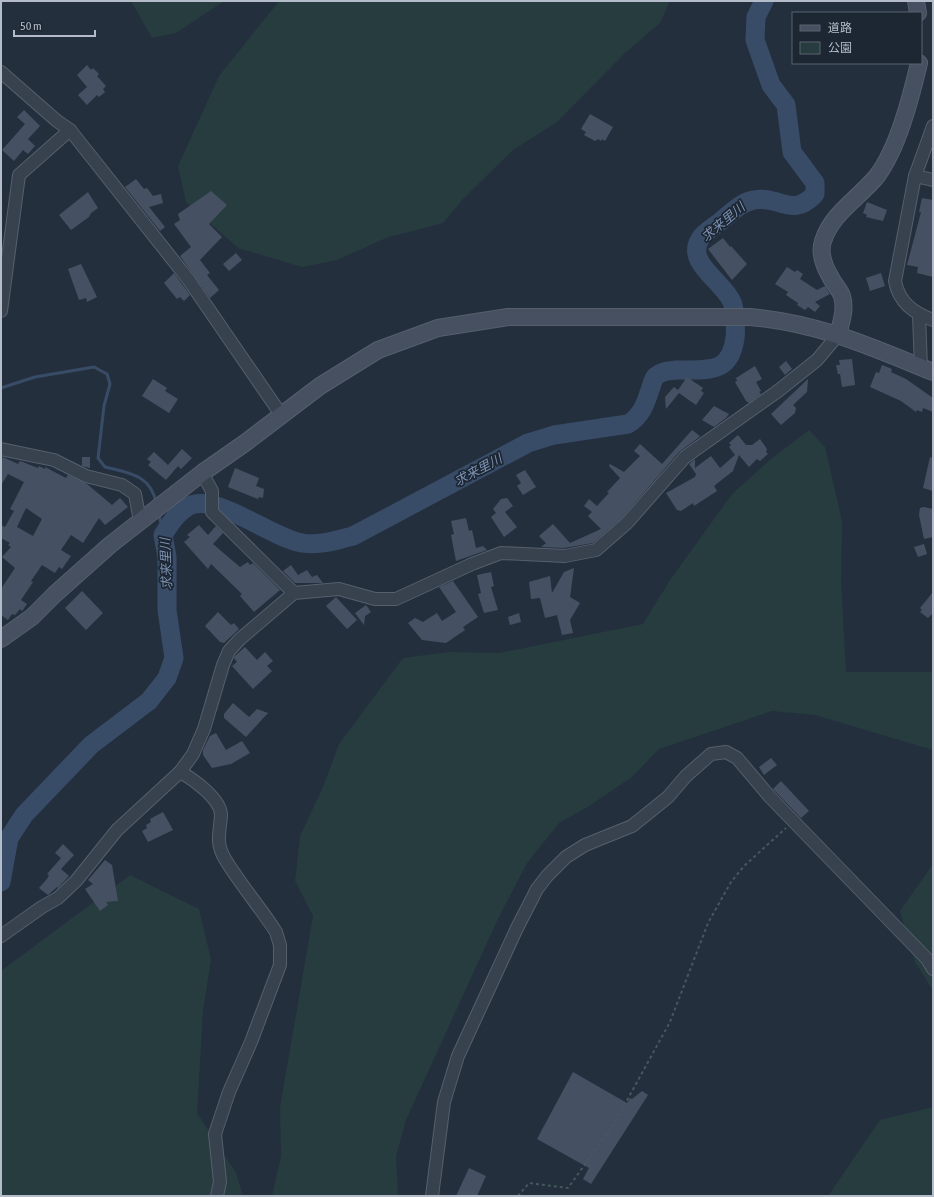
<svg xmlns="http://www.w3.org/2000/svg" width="934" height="1197" viewBox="0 0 934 1197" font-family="'Asap Condensed','Noto Sans JP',sans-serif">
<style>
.green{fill:#263c3f}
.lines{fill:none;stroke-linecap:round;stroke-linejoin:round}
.stream{stroke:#394c67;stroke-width:3}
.river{stroke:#394c67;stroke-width:19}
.building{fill:#455162;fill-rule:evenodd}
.street-casing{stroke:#565f6c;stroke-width:14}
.secondary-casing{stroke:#565f6c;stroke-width:18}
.path{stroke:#44595c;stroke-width:2;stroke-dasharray:3 3;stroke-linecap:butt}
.street{stroke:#38414e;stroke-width:12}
.secondary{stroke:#465061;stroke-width:16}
.labels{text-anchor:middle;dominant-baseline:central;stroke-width:3.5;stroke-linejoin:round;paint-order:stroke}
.water-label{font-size:13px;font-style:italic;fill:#7c92b1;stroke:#1d2633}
</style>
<rect width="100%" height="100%" fill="#242f3e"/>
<!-- green -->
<g class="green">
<polygon points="131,1 224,1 176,33 152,38"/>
<polygon points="279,1 670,1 660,23 623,55 557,122 513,150 464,198 443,223 386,238 337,260 302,267 238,248 186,202 178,166 219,76"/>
<polygon points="809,430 825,447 842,521 841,582 846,672 933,672 933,750 815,715 772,711 659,749 632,777 586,808 560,822 527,863 497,921 406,1120 396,1156 398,1196 272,1196 281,1156 280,1107 313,916 295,881 300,836 323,787 339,744 403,658 449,652 499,653 643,624 670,580 732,494 771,459"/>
<polygon points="933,864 933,990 915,962 900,911"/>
<polygon points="130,875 199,909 211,960 203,1011 197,1113 236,1173 243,1196 1,1196 1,971"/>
<polygon points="933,1107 933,1196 828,1196 880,1120"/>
</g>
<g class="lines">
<!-- stream -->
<g class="stream">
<path d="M1 388 35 377 94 367 107 374 110 384 104 406 98 458 105 467C129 473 151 475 156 503"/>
<polyline points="159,514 163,535"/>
</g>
<!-- river -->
<path class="river" d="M1 882 9 838 24 815 91 745 149 701 167 678 174 658 167 610V557L163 535C170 524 177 512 189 506 215 492 273 539 302 543 320 546 336 540 353 536L528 443 554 435 628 424C642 416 646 402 651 387 652 384 653 379 656 376 662 371 668 371 676 370 706 369 730 376 735 338 736 332 735 308 732 302 724 282 685 263 700 239 704 232 715 226 721 221 731 213 741 202 754 200 780 195 792 219 815 194V183L792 152 786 105 771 85 755 40 756 17 764 1"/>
</g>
<!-- building -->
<g class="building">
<polygon points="87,65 91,70 93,68 99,74 97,76 106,86 103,89 105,92 99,97 97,95 87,105 78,95 87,87 77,75"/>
<polygon points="24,110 40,126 28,139 35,146 28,154 23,150 14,161 2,150 25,124 17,117"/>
<polygon points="590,114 613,127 605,141 602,139 601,141 598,139 595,141 584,135 586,132 581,129"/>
<polygon points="136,179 144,189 147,188 153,196 161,194 163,203 149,207 165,227 160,231 125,187"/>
<polygon points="211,191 227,205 209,224 222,237 200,260 210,273 207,275 219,290 210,298 180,256 191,247 174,224 180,220 178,214"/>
<polygon points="88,192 98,208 91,213 89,217 71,230 59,215"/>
<polygon points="922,198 933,200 933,277 917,273 918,267 907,265 921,212 919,212"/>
<polygon points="867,202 887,210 883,221 866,217 867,215 863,213"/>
<polygon points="723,238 730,247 731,246 747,264 732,280 708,249"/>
<polygon points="236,253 242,260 229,271 223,264"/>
<polygon points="81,264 97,297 87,302 86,298 79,300 68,269"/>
<polygon points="787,267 795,272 797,270 803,274 800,279 817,290 825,286 828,291 830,294 815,302 820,306 815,312 808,307 805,310 797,305 798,303 786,295 788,292 775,284"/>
<polygon points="174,273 190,295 184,301 180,297 177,299 164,283"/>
<polygon points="881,273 885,286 870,291 866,278"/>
<polygon points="852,359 855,385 842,387 840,374 838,374 836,365 840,365 839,360"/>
<polygon points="786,361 792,369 785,375 779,367"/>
<polygon points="882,365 892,369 891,372 906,379 933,398 933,412 923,408 922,412 917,410 916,412 901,401 870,387 876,372 879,373"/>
<polygon points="755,366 762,379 756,382 761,391 759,392 761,394 749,403 746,401 735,382 737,381 736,378"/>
<polygon points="687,377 703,388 701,391 704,393 696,405 679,393 666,409 665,397 674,387 678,390"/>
<polygon points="153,379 167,388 165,391 178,399 169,413 142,396"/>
<polygon points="808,379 807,392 793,405 796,408 795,413 781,425 771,414"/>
<polygon points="714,406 729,414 726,418 714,427 702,420"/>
<polygon points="692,430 700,436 698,438 679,452 622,518 593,543 564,548 541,547 546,543 539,536 553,524 570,543 601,529 588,516 592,512 584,506 589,499 597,506 609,493 607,492 620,478 609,466 610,464 624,472 640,456 634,451 640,444 662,464"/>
<polygon points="738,435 746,445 752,445 760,439 767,449 766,452 768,454 760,461 757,459 749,467 739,455 733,471 714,486 717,491 694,506 693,503 681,511 677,510 666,493 695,477 696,474 689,464 695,459 695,468 711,456 720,468 735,455 729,447 731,445 729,443"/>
<polygon points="182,449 192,458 181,469 178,466 166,480 148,465 151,462 147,459 154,452 168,465"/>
<path d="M3 457 18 464 20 461 38 468 39 466 45 469V467L66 478 68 475 87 484 112 505 120 498 128 507 105 525 99 518 83 543 71 535 61 550 71 556 62 569 59 567 55 573 42 565 31 581 33 582 21 600 27 604 22 611 20 609 15 615 12 614 8 620 1 615V589L15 568 2 557 11 547 8 545 10 543 1 538V525L5 527 14 511 10 509 24 482 8 474 1 485V460ZM26 508 42 519 33 536 17 527Z"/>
<polygon points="82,457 90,457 90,468 82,466"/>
<polygon points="930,457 933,458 933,491 923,488"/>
<polygon points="235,468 259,478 256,486 264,489 263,498 259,497 258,499 228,487"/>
<polygon points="525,470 536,487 523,495 517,486 521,483 516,475"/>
<polygon points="507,498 513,506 505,512 517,527 504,537 491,517 496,513 493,509 501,499"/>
<polygon points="924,507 933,509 933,537 924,539 919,515 920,508"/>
<polygon points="466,518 469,531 472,530 476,548 483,546 487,550 456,561 451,535 454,534 451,521"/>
<polygon points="199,525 208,535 216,526 223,533 213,544 240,567 248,562 250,565 253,563 280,590 254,612 240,596 242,594 211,564 208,569 184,542 190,537 187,535"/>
<polygon points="924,544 927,554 918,557 914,547"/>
<polygon points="291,565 298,575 307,570 312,577 317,575 323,583 295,583 283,571"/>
<polygon points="574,568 570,597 580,603 570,620 573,633 562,635 557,615 545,618 540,598 531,599 529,582 550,576 552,593 564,572"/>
<polygon points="491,572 494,586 491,587 498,610 484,613 478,594 481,593 477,575"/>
<polygon points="453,581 478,617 463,627 465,630 446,643 422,640 408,623 415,618 423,622 437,613 442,621 456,612 439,587"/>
<polygon points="82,591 103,613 86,630 65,608"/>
<polygon points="933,592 933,613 928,618 920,612 922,610 920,608"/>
<polygon points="336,597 357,620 347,629 326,606"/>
<polygon points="366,605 371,612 365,616 364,625 355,613"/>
<polygon points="218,612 231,625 234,623 239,629 224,643 220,642 205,626"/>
<polygon points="519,613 521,622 510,625 508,617"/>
<polygon points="245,647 257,660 265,652 273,661 267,666 272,671 253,689 232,666 237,662 234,658 235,656"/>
<polygon points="233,703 249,717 257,709 268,713 246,737 224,718 224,714"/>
<polygon points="216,733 226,750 242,741 250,753 231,764 212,768 203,755 203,750 210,736"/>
<polygon points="771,758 777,765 764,775 759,767"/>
<polygon points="781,781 809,811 801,818 773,789"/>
<polygon points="163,812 173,830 148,842 142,831 147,828 146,825 151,822 150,819"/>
<polygon points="63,844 74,855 61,869 69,876 58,888 57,887 48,895 39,888 47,879 49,875 47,874 61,858 55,853"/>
<polygon points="105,860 112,865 118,901 106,902 108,905 100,911 85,889 93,884 88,880"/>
<polygon points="573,1072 627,1103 630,1098 632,1099 642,1091 648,1095 591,1184 583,1179 589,1168 537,1139"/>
<polygon points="469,1168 486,1176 477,1196 456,1196"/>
</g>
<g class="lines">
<!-- street casing -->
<g class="street-casing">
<g id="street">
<polyline points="1,72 57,121 70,130 188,279 282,416"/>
<path d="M933 126 915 176 895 281C899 303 914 313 933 320"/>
<polyline points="915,176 933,180"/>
<polyline points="1,311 19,175 70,130"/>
<polyline points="919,315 921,368"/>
<polyline points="1,449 54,460 86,476 122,485 135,494 140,521"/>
<polyline points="202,473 212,491 212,512 294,593"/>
<path d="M180 772C193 779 221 799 221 815 220 833 215 842 225 859 240 884 260 907 276 932L280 945V965L251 1042 229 1092 215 1134 220 1182 217 1196"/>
<polyline points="1,936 42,907 58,898 76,881 117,830 180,772 193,754 204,729 223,665 229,651 240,639 294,593 339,589 375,599 396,599 472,564 501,553 565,556 596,550 627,523 685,457 778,391 817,360 838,335"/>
<polyline points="432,1196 444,1102 458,1056 517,928 537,889 547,876 566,857 585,845 632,826 668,797 686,776 711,754 726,752 737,758 770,797 927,959 933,969"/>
</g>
</g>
<!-- secondary casing -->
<g class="secondary-casing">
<g id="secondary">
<polyline points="916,1 918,13"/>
<path d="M838 335C841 322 846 310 842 296 840 290 834 284 831 278 825 268 819 253 823 241 832 213 859 198 877 176 898 148 911 97 919 63"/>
<path d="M1 639 32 617 55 594 110 545 202 473 245 443 320 386 378 350 438 328 508 317H750C819 323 871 347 933 372"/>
</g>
</g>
<!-- path -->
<polyline class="path" points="518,1196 529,1183 568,1188 614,1124 670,1022 708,923 731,882 744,866 786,828"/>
<!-- street -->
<use href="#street" class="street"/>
<!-- secondary -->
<use href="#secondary" class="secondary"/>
</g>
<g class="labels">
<!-- water labels -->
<g class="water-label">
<text transform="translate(723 222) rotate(-40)">求来里川</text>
<text transform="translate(478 470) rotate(-28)">求来里川</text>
<text transform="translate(166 564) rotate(-92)">求来里川</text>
</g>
</g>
<!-- border -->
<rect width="934" height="1197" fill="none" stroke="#b4bcc9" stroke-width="4"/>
<!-- legend -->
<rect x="792" y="12" width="130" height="52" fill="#1d2633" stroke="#59626f"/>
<rect x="800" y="25" width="20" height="6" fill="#465061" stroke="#59626f"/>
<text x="828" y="32" font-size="12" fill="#b4bcc9">道路</text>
<rect x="800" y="42" width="20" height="12" fill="#263c3f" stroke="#59626f"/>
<text x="828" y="52" font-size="12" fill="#b4bcc9">公園</text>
<!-- scale -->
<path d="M14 30v6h81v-6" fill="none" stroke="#b4bcc9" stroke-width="2"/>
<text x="20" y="30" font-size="12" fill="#b4bcc9" stroke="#1d2633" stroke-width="3" paint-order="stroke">50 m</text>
</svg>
